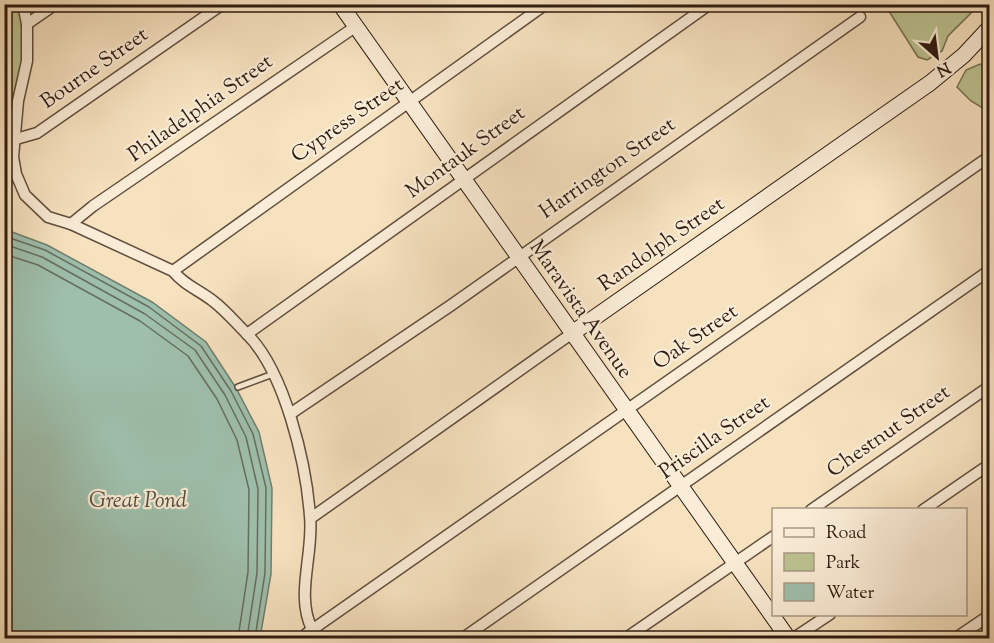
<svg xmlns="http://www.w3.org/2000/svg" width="994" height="643" viewBox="0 0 994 643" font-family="'Sorts Mill Goudy',serif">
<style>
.green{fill:#bdc392;stroke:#767052;stroke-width:1.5}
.water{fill:#9ebfac;stroke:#727e6e;stroke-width:1.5}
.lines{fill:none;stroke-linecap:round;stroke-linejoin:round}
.shore{stroke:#666e5e;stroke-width:1.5}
.lane-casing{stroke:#614e3d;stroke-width:8}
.street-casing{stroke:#614e3d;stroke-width:13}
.secondary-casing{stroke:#2f1c11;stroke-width:17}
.lane{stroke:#faecd6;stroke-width:5}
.street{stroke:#faecd6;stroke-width:10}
.secondary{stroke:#faecd6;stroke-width:15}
.labels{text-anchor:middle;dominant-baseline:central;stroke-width:4.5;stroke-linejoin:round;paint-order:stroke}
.street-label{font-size:21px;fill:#2f1c11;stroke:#faecd6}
.water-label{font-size:22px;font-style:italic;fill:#504d40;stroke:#faecd6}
</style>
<rect width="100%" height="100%" fill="#f7e2c0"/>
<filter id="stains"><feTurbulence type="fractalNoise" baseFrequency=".00333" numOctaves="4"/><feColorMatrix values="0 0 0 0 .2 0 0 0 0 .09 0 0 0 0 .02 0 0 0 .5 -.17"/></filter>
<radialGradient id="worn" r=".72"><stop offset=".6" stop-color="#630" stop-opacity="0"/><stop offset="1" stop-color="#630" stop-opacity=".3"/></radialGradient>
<!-- green -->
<g class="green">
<polygon points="5,5 23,5 28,28 14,151 5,157"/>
<polygon points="885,5 975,5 972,12 948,36 942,51 927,60 918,57"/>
<polygon points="980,64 989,71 989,112 971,101 957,87 966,70"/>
</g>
<!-- water -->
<polygon class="water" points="4,229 47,245 152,302 206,342 236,388 259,432 272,488 271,574 260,638 5,638"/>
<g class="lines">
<!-- shore -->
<g class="shore">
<polyline points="4,236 45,250 149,307 201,346 231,391 253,434 266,488 265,573 255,638"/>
<polyline points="4,244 42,257 145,314 195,350 225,395 246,437 258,489 257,573 247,638"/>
<polyline points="4,254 38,265 140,321 188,356 217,399 237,440 249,490 248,572 238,638"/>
</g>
<!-- lane casing -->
<g class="lane-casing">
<polyline id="lane" points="238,387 273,374"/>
</g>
<!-- street casing -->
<g class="street-casing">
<g id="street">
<path d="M23 4 27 24V61L18 101 13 157 16 174 25 195 48 217 71 224 173 271C184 285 199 290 213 301 225 310 235 322 246 333 285 371 306 463 310 516 314 554 295 595 312 629"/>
<polyline points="27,24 56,4"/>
<polyline points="16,139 37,133 223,4"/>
<polyline points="71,224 93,206 355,27"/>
<polyline points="173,271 546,4"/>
<polyline points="247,334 710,4"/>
<polyline points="290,414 450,306 860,17"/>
<polyline points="811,510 990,386"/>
<polyline points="923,510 990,464"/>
<polyline points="311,518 571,334"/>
<polyline points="306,634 990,156"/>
<polyline points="463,638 990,270"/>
<polyline points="626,638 774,536"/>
<polyline points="794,638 830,614"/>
<polyline points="956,638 990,615"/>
</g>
</g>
<!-- secondary casing -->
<g class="secondary-casing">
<g id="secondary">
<polyline points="340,4 788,638"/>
<polyline points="571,334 930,83 964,55 990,27"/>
</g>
</g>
<!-- lane -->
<use href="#lane" class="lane"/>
<!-- street -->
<use href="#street" class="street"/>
<!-- secondary -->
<use href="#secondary" class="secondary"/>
</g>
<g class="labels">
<!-- street labels -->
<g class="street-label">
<text transform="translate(95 69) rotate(-35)">Bourne Street</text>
<text transform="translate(201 109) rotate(-35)">Philadelphia Street</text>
<text transform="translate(348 121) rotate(-35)">Cypress Street</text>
<text transform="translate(466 153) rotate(-36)">Montauk Street</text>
<text transform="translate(608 169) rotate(-35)">Harrington Street</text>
<text transform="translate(662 245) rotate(-35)">Randolph Street</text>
<text transform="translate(580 310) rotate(55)">Maravista Avenue</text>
<text transform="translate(696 338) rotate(-35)">Oak Street</text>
<text transform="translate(889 432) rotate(-35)">Chestnut Street</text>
<text transform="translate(715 438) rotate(-35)">Priscilla Street</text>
</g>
<!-- water labels -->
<g class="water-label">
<text x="138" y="502">Great Pond</text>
</g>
</g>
<!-- margin -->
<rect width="994" height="643" fill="none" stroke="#f7e2c0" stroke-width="24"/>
<rect x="6" y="6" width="982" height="631" fill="none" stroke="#2f1c11" stroke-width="3"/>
<rect x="12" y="12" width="970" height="619" fill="none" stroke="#2f1c11" stroke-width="1.5"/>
<!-- legend -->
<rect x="772" y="508" width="195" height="108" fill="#faecd6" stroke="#a99987" stroke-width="1.5"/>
<rect x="784" y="528" width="30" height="9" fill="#faecd6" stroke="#a99987" stroke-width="1.5"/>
<text x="826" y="538" font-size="18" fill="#2f1c11">Road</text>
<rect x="784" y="553" width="30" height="18" fill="#bdc392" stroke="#a99987" stroke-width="1.5"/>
<text x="826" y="568" font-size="18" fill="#2f1c11">Park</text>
<rect x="784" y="583" width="30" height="18" fill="#9ebfac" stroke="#a99987" stroke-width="1.5"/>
<text x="826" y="598" font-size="18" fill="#2f1c11">Water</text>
<!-- north arrow -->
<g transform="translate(937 57) rotate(152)" stroke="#faecd6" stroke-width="4.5" paint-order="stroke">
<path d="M0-4.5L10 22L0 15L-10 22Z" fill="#2f1c11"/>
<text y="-9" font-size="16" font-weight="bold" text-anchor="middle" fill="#2f1c11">N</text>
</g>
<rect width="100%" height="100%" filter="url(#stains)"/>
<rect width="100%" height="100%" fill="url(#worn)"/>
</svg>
